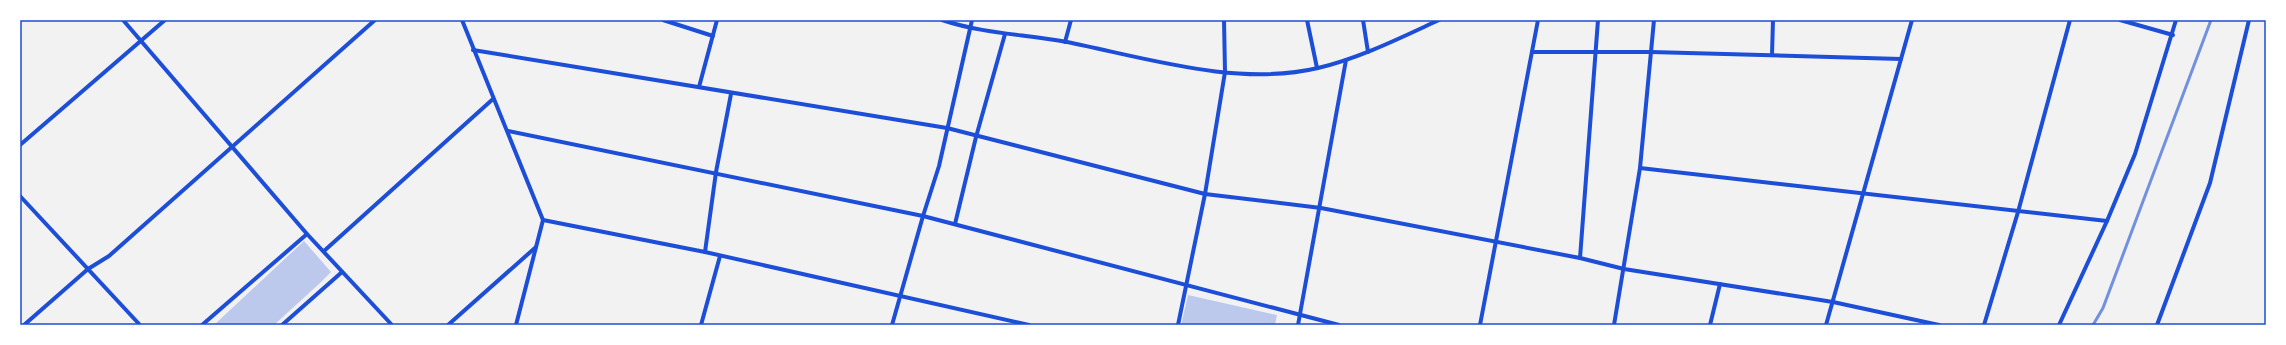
<svg xmlns="http://www.w3.org/2000/svg" width="2286" height="345" viewBox="0 0 2286 345" font-family="'Golos Text',sans-serif">
<style>
.building{fill:#bdc9ec}
.lines{fill:none;stroke-linecap:round;stroke-linejoin:round}
.minor{stroke:#1d4ed8;stroke-width:4}
.rail{stroke:#7290e2;stroke-width:3}
.neatline{fill:none;stroke:#1d4ed8;stroke-width:1.5}
</style>
<rect width="100%" height="100%" fill="#f2f2f2"/>
<!-- building -->
<g class="building">
<polygon points="304,241 331,272 320,283 274,325 214,325"/>
<polygon points="1188,295 1277,315 1275,325 1181,325"/>
</g>
<g class="lines">
<!-- minor -->
<g class="minor">
<polyline points="123,20 307,234 392,325"/>
<polyline points="462,20 543,220 516,325"/>
<polyline points="663,20 713,36"/>
<path d="M942 20C984 34 1024 34 1067 42 1146 58 1238 87 1318 68 1360 58 1400 38 1439 20"/>
<polyline points="1307,20 1317,68"/>
<polyline points="1363,20 1368,52"/>
<polyline points="2120,20 2173,35"/>
<polyline points="1065,42 1071,20"/>
<polyline points="473,50 947,128 1205,194 1321,208 1580,258 1624,269 1833,302 1939,325"/>
<polyline points="1532,52 1651,52 1901,59"/>
<polyline points="1772,55 1773,20"/>
<polyline points="699,87 717,20"/>
<polyline points="508,131 923,216 1339,325"/>
<polyline points="20,145 165,20"/>
<polyline points="1640,168 2107,221"/>
<polyline points="20,196 140,325"/>
<polyline points="543,220 705,252 1029,325"/>
<polyline points="955,224 976,137 1005,34"/>
<polyline points="324,251 493,99"/>
<polyline points="705,252 716,172 731,94"/>
<polyline points="1580,258 1598,20"/>
<polyline points="24,325 88,269 109,256 375,20"/>
<polyline points="202,325 307,234"/>
<polyline points="282,325 342,272"/>
<polyline points="448,325 536,247"/>
<polyline points="701,325 720,256"/>
<polyline points="892,325 923,216 939,166 972,20"/>
<polyline points="1178,325 1205,194 1225,72 1224,20"/>
<polyline points="1298,325 1346,60"/>
<polyline points="1480,325 1538,20"/>
<polyline points="1614,325 1640,168 1654,20"/>
<polyline points="1710,325 1720,284"/>
<polyline points="1826,325 1912,20"/>
<polyline points="1984,325 2018,212 2070,20"/>
<polyline points="2059,325 2107,221 2135,154 2176,20"/>
<polyline points="2157,325 2210,183 2249,20"/>
</g>
<!-- rail -->
<polyline class="rail" points="2093,325 2103,308 2211,20"/>
</g>
<!-- border -->
<rect width="2286" height="345" fill="none" stroke="#ffffff" stroke-width="42"/>
<rect x="21" y="21" width="2244" height="303" class="neatline"/>
</svg>
